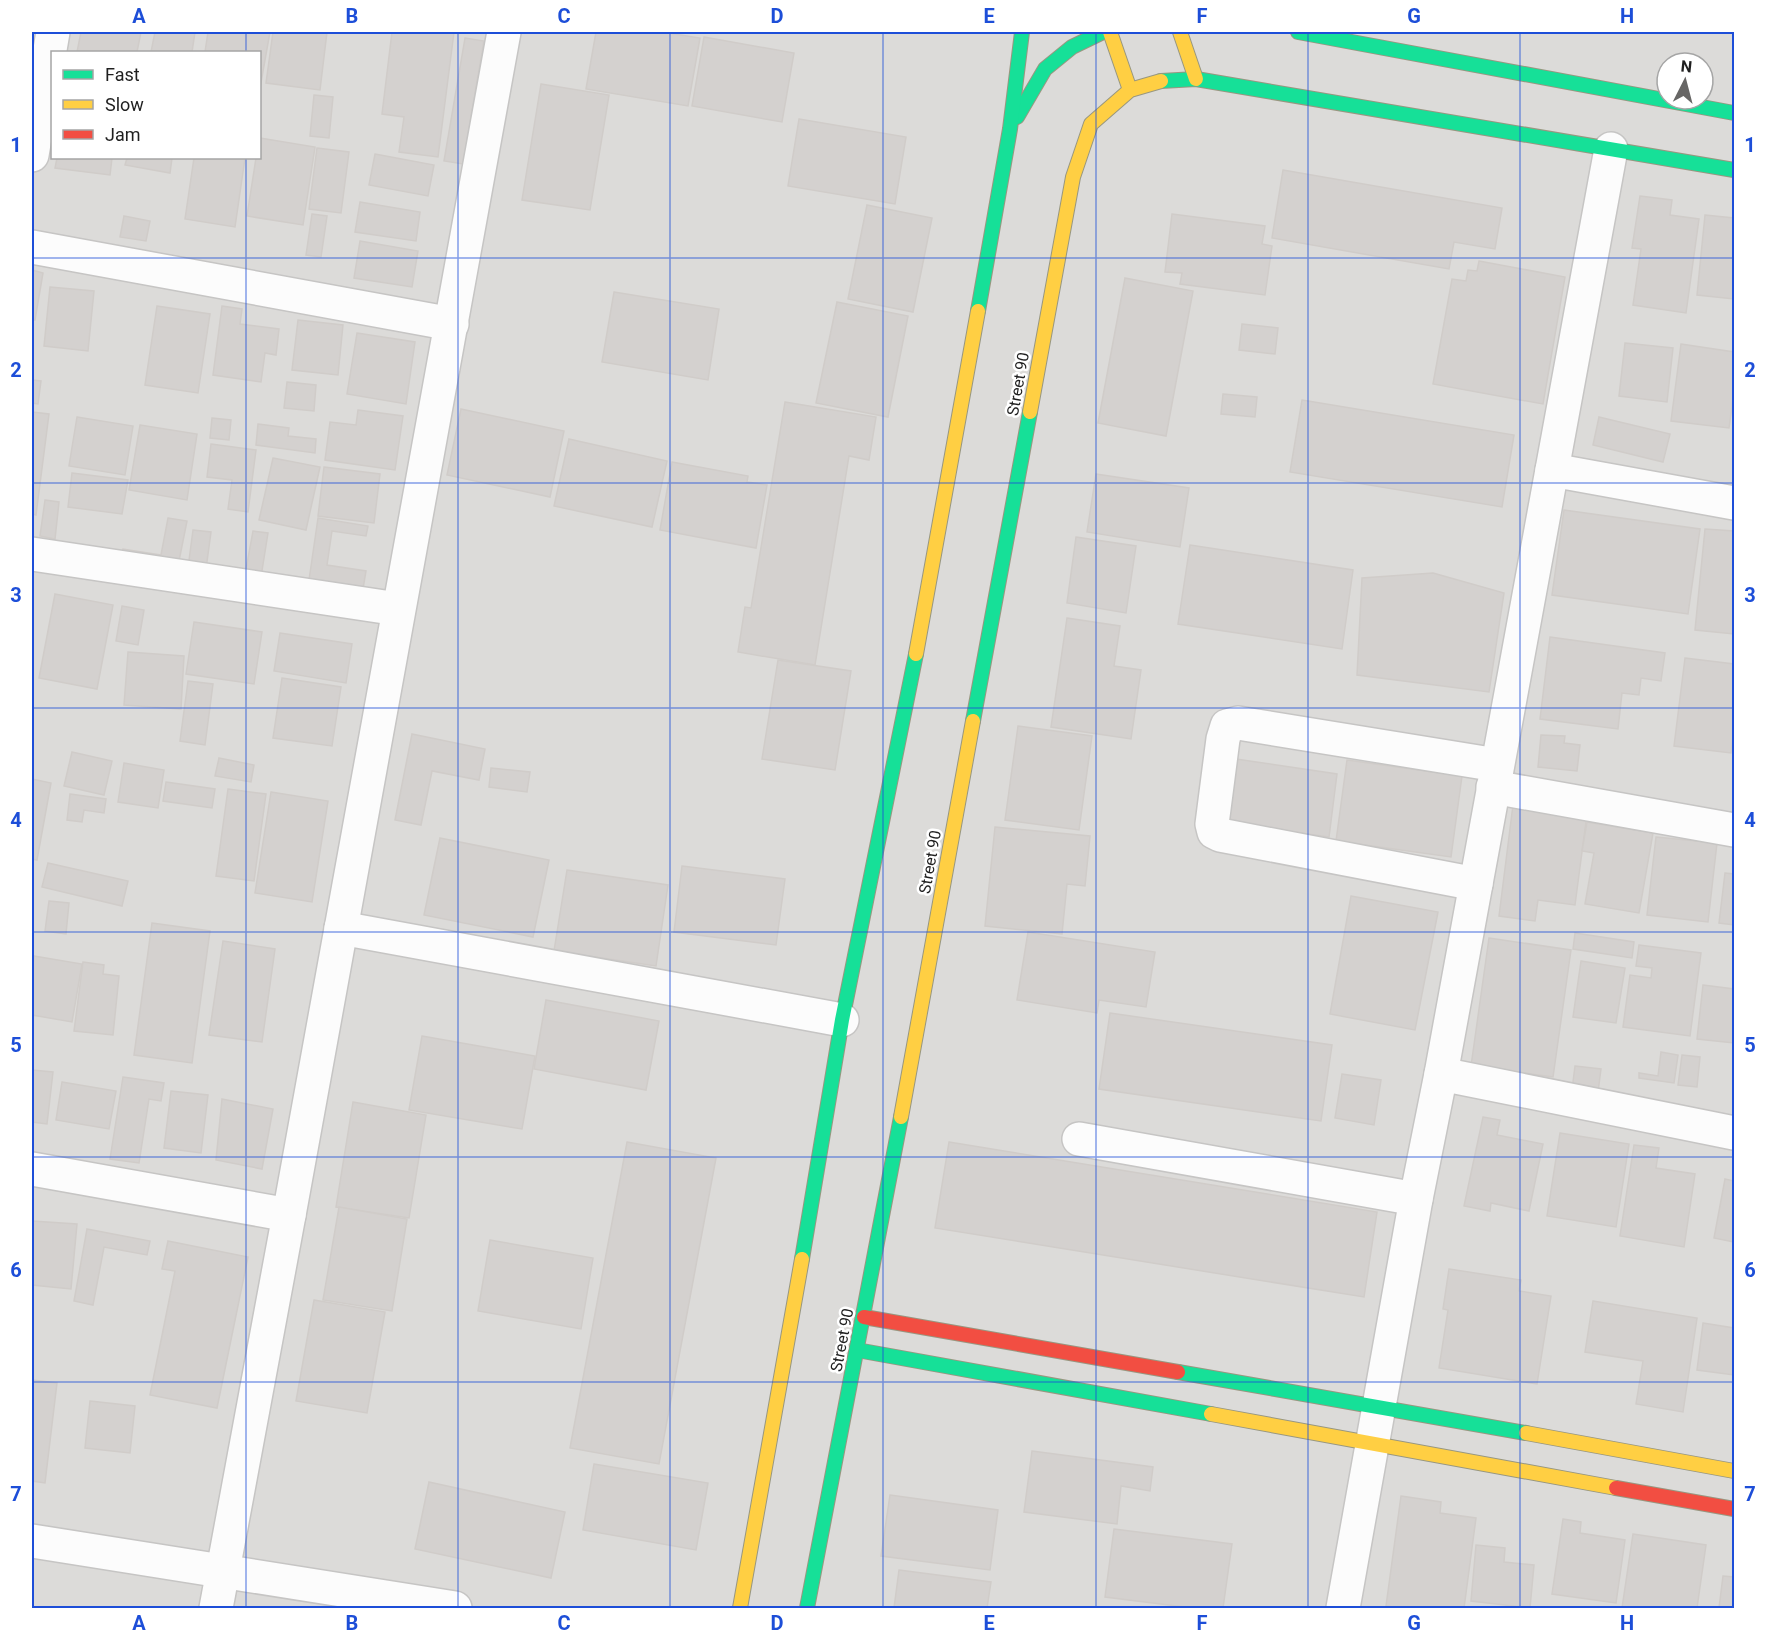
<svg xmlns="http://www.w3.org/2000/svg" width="1766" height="1640" viewBox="0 0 1766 1640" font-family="Roboto,sans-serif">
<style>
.residential{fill:#dcdbd9;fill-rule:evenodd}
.building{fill:#d4d1cf;stroke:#d0ccc9;stroke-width:1.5}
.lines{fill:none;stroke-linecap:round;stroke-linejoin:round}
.street-casing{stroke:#c6c5c4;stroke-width:36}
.fast-casing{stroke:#989780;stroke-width:16}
.slow-casing{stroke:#989780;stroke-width:16}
.jam-casing{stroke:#989780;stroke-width:16}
.street{stroke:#fcfcfc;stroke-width:33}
.fast{stroke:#16e098;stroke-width:14}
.slow{stroke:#ffcf43;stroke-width:14}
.jam{stroke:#f24e42;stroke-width:14}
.grid{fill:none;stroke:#1d4ed8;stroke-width:1.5;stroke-opacity:0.55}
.labels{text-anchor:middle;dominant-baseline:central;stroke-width:5;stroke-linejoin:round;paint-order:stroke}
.street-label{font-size:16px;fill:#1f1f1f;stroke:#fff}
.neatline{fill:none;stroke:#1d4ed8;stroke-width:2}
.grid-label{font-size:20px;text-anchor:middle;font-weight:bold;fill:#1d4ed8}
</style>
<rect width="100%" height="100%" fill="#edebe8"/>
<!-- residential -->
<path class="residential" d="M32 32H1734V1608H32ZM52 52H260V158H52ZM1667 63H1703V99H1667Z"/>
<!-- building -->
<g class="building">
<polygon points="81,32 141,32 137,52 77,52"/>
<polygon points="155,32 195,32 192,52 151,52"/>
<polygon points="208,32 270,32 260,88 260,52 205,52"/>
<polygon points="273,32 327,32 320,90 266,83"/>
<polygon points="392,32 454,32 438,157 399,152 404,117 382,114"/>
<polygon points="596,32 662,32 700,38 688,106 586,89"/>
<polygon points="704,37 794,53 782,122 692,106"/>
<polygon points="465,38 484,41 463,164 444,161"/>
<polygon points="541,84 609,95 590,210 522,200"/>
<polygon points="314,95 333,97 329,138 310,136"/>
<polygon points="799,119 906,137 895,204 788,186"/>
<polygon points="260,138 315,147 303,225 247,216 256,158 260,158"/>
<polygon points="317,148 349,152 341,213 309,209"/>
<polygon points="375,154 434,165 428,196 369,185"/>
<polygon points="57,158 112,158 110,175 55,168"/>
<polygon points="127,158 172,158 170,173 125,165"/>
<polygon points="194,158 245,158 235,227 185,219"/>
<polygon points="1283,170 1502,208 1495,249 1454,242 1449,269 1272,238"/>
<polygon points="1640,196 1672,200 1670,215 1699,219 1686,313 1633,305 1641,249 1632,248"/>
<polygon points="360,202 420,212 416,241 355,232"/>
<polygon points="867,205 932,218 913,312 848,299"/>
<polygon points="312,214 327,216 321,257 306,255"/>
<polygon points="1172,214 1265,226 1262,244 1272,246 1265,295 1180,284 1182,273 1165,272"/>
<polygon points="1705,215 1734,218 1734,299 1697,295"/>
<polygon points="124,216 150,221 146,241 120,237"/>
<polygon points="360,241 418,251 412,287 354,278"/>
<polygon points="1479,261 1565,277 1543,404 1433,384 1452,279 1466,281 1468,270 1477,271"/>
<polygon points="32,270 43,273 35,320 32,320"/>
<polygon points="1125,278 1193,291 1166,436 1098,423"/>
<polygon points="50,287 94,291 88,351 44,346"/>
<polygon points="614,292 719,309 708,380 602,362"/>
<polygon points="837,302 908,316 888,417 816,403"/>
<polygon points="157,306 210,314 198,393 145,385"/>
<polygon points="222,306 242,309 240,324 279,329 276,355 265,353 261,382 213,375"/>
<polygon points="298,320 343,325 338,375 292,370"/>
<polygon points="1242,324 1278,328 1275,354 1239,350"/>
<polygon points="357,333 415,342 406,404 347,394"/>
<polygon points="1625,343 1673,348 1667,402 1619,396"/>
<polygon points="1681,344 1734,352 1734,392 1729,428 1671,421"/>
<polygon points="32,380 41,381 38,404 32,403"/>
<polygon points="287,382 316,385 314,411 284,408"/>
<polygon points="1223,394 1257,397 1255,417 1221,414"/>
<polygon points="1302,400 1514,435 1502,507 1290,472"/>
<polygon points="785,402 876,417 869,460 849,456 815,665 738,652 745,607 751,608"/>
<polygon points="461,409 564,431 550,497 447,475"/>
<polygon points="358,410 403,416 395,470 325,460 330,422 356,425"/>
<polygon points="32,412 49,414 36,515 32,514"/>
<polygon points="77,417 133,426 125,475 69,466"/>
<polygon points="1599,417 1670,434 1663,462 1593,445"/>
<polygon points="212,418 231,420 229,440 210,438"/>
<polygon points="258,424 289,428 288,436 316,439 315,453 256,445"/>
<polygon points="140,425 197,434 187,500 129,490"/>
<polygon points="569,439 667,461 652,527 554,506"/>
<polygon points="211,444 256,450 248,512 228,509 232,480 207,477"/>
<polygon points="273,458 320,467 306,530 259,520"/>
<polygon points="672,462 748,476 747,482 767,485 756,548 660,530"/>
<polygon points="324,467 380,474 374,523 318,516"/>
<polygon points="72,473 128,480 122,514 68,507"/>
<polygon points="1096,474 1189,488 1180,547 1087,532"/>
<polygon points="45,500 59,502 55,539 40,536"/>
<polygon points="1564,510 1700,529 1688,614 1552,595"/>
<polygon points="168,518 187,521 177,571 121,560 123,549 161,555"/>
<polygon points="318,518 368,526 366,536 332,531 327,565 366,571 362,595 308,587"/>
<polygon points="1705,529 1734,531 1734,634 1695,630"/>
<polygon points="193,530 211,532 206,569 188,568"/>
<polygon points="253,531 268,533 260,583 244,580"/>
<polygon points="1076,537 1136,546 1126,613 1067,603"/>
<polygon points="1190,545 1353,570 1342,649 1178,624"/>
<polygon points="1433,573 1504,593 1489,692 1357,675 1362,578"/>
<polygon points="55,594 113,605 97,689 39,678"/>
<polygon points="122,606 144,610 138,645 116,641"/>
<polygon points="1067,618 1120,626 1114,666 1141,670 1131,739 1051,727"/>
<polygon points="194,622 262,632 254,684 186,674"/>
<polygon points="280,633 352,644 346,683 274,671"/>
<polygon points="1550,637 1665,653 1661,681 1641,678 1639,695 1622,693 1618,729 1540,719"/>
<polygon points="128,652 184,656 181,709 124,705"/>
<polygon points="1685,658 1734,664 1734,729 1731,753 1674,746"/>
<polygon points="778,660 851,671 835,770 762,759"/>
<polygon points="282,678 341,687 332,746 273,738"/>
<polygon points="188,681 213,684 205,745 180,741"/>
<polygon points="1018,726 1092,736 1079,830 1005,820"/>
<polygon points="412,734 485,749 479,780 432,771 421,825 395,820"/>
<polygon points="1541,735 1565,736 1564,743 1580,745 1577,771 1538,767"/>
<polygon points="72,752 112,761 104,795 64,786"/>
<polygon points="219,758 254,765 251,782 215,776"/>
<polygon points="1236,759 1337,774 1329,837 1228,823"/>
<polygon points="1347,760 1462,776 1451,857 1336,841"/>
<polygon points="124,763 164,770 158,808 118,802"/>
<polygon points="491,768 530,772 527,792 489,787"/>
<polygon points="32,779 51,783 37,860 32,859"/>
<polygon points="166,782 215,789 212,808 163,801"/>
<polygon points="228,789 266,794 254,881 216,876"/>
<polygon points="271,792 328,801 312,902 255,893"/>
<polygon points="70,794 106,799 104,813 84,810 82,822 67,820"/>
<polygon points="1513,805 1587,814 1575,905 1538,900 1535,921 1499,916"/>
<polygon points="1587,822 1653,833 1639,913 1585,904 1594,853 1582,851"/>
<polygon points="995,827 1090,836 1085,886 1067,884 1062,934 985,926"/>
<polygon points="1656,837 1717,843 1708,922 1647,915"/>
<polygon points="440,838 549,860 533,937 424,915"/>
<polygon points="48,863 128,881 122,906 42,887"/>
<polygon points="682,866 785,879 776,945 674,932"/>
<polygon points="567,870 668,885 656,966 554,951"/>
<polygon points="1725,873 1734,874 1734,925 1719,923"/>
<polygon points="1351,896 1438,912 1415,1030 1330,1014"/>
<polygon points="49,901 69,903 66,934 45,931"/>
<polygon points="152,923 210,931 192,1063 134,1055"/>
<polygon points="1028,932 1155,952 1146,1007 1099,1000 1097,1013 1017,1000"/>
<polygon points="1575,933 1634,942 1632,958 1573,949"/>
<polygon points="1489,938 1571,950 1553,1077 1471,1066"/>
<polygon points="223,941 275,949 262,1042 209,1035"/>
<polygon points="1639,945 1701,953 1690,1036 1623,1027 1630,975 1651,978 1652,968 1636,966"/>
<polygon points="34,956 82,964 72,1022 32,1015 32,972"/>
<polygon points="1581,961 1625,968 1616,1023 1573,1017"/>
<polygon points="83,962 104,965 103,974 119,976 113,1035 74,1031"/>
<polygon points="1703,985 1734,989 1734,1043 1697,1039"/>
<polygon points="546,1000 659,1021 646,1090 534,1069"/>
<polygon points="1110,1013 1332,1045 1321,1121 1099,1089"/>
<polygon points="422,1036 535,1056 522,1129 409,1110"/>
<polygon points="1661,1052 1678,1055 1674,1083 1639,1078 1639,1073 1658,1076"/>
<polygon points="1682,1055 1700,1057 1697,1087 1678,1085"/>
<polygon points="1575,1066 1601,1069 1598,1092 1572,1090"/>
<polygon points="32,1070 53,1072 47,1124 32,1122"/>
<polygon points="1342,1074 1381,1080 1374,1125 1335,1118"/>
<polygon points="123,1077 164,1083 161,1101 149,1099 139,1163 110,1159"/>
<polygon points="62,1082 116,1091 109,1129 56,1120"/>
<polygon points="171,1091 208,1095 201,1153 164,1148"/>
<polygon points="222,1099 273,1109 262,1169 216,1160"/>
<polygon points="353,1102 426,1115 409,1218 336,1207"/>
<polygon points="1483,1117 1500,1120 1497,1135 1543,1144 1529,1211 1491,1203 1490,1211 1464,1206"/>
<polygon points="1560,1133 1629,1144 1616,1227 1547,1216"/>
<polygon points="627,1142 716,1158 659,1464 570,1448"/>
<polygon points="949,1142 1377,1212 1364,1297 935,1228"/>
<polygon points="1634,1145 1659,1148 1656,1168 1695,1174 1684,1247 1620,1236"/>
<polygon points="1725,1179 1734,1181 1734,1242 1714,1238"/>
<polygon points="339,1207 407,1219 392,1311 323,1300"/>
<polygon points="32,1221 77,1224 71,1289 32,1285"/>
<polygon points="87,1229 150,1241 147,1255 104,1247 93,1305 74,1301"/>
<polygon points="490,1240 593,1258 581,1329 478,1311"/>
<polygon points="168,1241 248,1257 217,1408 150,1395 175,1271 162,1269"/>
<polygon points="1449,1269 1521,1280 1519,1291 1551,1296 1537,1384 1439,1368 1448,1310 1443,1309"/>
<polygon points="314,1300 385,1312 367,1413 296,1401"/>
<polygon points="1593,1301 1697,1318 1683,1412 1636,1404 1643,1361 1585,1352"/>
<polygon points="1703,1323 1734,1328 1734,1375 1697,1370"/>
<polygon points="32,1380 57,1383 45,1483 32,1481"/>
<polygon points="90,1401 135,1406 130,1453 85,1448"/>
<polygon points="1032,1451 1153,1467 1150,1491 1121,1486 1117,1524 1024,1512"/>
<polygon points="594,1464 708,1483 696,1550 583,1530"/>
<polygon points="429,1482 565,1512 551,1578 415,1549"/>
<polygon points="890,1495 998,1510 990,1570 881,1556"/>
<polygon points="1401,1496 1441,1502 1440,1513 1476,1518 1464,1608 1401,1608 1386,1606"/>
<polygon points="1563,1519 1581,1522 1580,1533 1625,1540 1616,1603 1552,1594"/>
<polygon points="1114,1529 1232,1544 1223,1608 1193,1608 1105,1597"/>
<polygon points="1633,1534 1706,1545 1697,1608 1622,1608"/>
<polygon points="1476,1545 1505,1548 1504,1562 1534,1565 1530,1608 1471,1601"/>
<polygon points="899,1570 991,1582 987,1608 894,1608"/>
<polygon points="1723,1576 1734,1577 1734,1608 1719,1608"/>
</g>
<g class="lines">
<!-- street casing -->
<g class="street-casing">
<g id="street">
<polyline points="32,155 53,32"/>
<polyline points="32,247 452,324"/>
<polyline points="1552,470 1734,503"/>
<polyline points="32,554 398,609"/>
<polyline points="1493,787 1734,830"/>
<polyline points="1476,884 1220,835 1214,832 1212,824 1223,739 1227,726 1238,723 1497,765"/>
<polyline points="341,928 842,1020"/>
<polyline points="1441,1074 1734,1133"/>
<polyline points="1079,1139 1416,1199"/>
<polyline points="32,1169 289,1215"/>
<polyline points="32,1541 455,1608"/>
<polyline points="216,1608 289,1215 504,32"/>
<polyline points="1343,1608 1416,1199 1441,1074 1611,149"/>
</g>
</g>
<!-- fast casing -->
<g class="fast-casing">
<g id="fast">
<polyline points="1298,32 1734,113"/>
<polyline points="1161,81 1196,79 1734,170"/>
<polyline points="1017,117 1045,69 1072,47 1103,32"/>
<polyline points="978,311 1010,129 1022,32"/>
<polyline points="973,721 1030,412"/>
<polyline points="802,1259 842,1020 916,654"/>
<polyline points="857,1350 1211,1414"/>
<polyline points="1178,1372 1526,1433"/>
<polyline points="807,1608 901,1117"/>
</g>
</g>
<!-- slow casing -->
<g class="slow-casing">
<g id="slow">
<polyline points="1110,32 1130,90"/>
<polyline points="1180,32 1196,79"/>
<polyline points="1030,412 1073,177 1091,124 1130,90 1161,81"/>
<polyline points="916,654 978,311"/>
<polyline points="901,1117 973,721"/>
<polyline points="1211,1414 1616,1488"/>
<polyline points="1526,1433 1734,1471"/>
<polyline points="740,1608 802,1259"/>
</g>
</g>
<!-- jam casing -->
<g class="jam-casing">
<g id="jam">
<polyline points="864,1317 1178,1372"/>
<polyline points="1616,1488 1734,1509"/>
</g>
</g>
<!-- street -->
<use href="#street" class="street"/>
<!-- fast -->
<use href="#fast" class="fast"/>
<!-- slow -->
<use href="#slow" class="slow"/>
<!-- jam -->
<use href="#jam" class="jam"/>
</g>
<!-- grid -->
<path class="grid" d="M246 32V52M458 32V1608M670 32V1608M883 32V1608M1096 32V1608M1308 32V1608M1520 32V1608M246 158V1608M32 258H1734M32 483H1734M32 708H1734M32 932H1734M32 1157H1734M32 1382H1734"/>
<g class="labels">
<!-- street labels -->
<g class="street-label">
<text transform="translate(1018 384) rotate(-80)">Street 90</text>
<text transform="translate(930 862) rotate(-80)">Street 90</text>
<text transform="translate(842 1340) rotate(-79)">Street 90</text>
</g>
</g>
<!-- border -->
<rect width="1766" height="1640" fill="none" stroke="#ffffff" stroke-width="66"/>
<!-- legend -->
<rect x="51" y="51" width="210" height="108" fill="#ffffff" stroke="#a5a5a5" stroke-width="1.5"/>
<rect x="63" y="70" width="30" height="9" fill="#16e098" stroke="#a5a5a5" stroke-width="1.5"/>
<text x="105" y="81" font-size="18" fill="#1f1f1f">Fast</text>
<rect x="63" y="100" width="30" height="9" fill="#ffcf43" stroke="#a5a5a5" stroke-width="1.5"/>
<text x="105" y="111" font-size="18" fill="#1f1f1f">Slow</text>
<rect x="63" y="130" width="30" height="9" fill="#f24e42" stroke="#a5a5a5" stroke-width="1.5"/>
<text x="105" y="141" font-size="18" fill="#1f1f1f">Jam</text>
<!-- north arrow -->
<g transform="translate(1685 81) rotate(6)"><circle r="28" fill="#ffffff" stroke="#a5a5a5" stroke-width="1.5"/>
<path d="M0-4.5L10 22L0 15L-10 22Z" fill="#676665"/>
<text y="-9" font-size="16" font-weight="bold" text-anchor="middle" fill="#1f1f1f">N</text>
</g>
<rect x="33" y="33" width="1700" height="1574" class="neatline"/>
<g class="grid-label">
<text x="139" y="23">A</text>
<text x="352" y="23">B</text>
<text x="564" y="23">C</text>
<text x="777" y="23">D</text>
<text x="989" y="23">E</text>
<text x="1202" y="23">F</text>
<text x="1414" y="23">G</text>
<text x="1627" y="23">H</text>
<text x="16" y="152">1</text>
<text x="1750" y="152">1</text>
<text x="16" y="377">2</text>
<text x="1750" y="377">2</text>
<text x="16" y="602">3</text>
<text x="1750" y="602">3</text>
<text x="16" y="827">4</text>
<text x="1750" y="827">4</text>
<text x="16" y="1052">5</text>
<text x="1750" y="1052">5</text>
<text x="16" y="1277">6</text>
<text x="1750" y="1277">6</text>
<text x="16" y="1501">7</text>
<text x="1750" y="1501">7</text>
<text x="139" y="1630">A</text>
<text x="352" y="1630">B</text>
<text x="564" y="1630">C</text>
<text x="777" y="1630">D</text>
<text x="989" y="1630">E</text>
<text x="1202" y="1630">F</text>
<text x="1414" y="1630">G</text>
<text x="1627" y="1630">H</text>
</g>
</svg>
